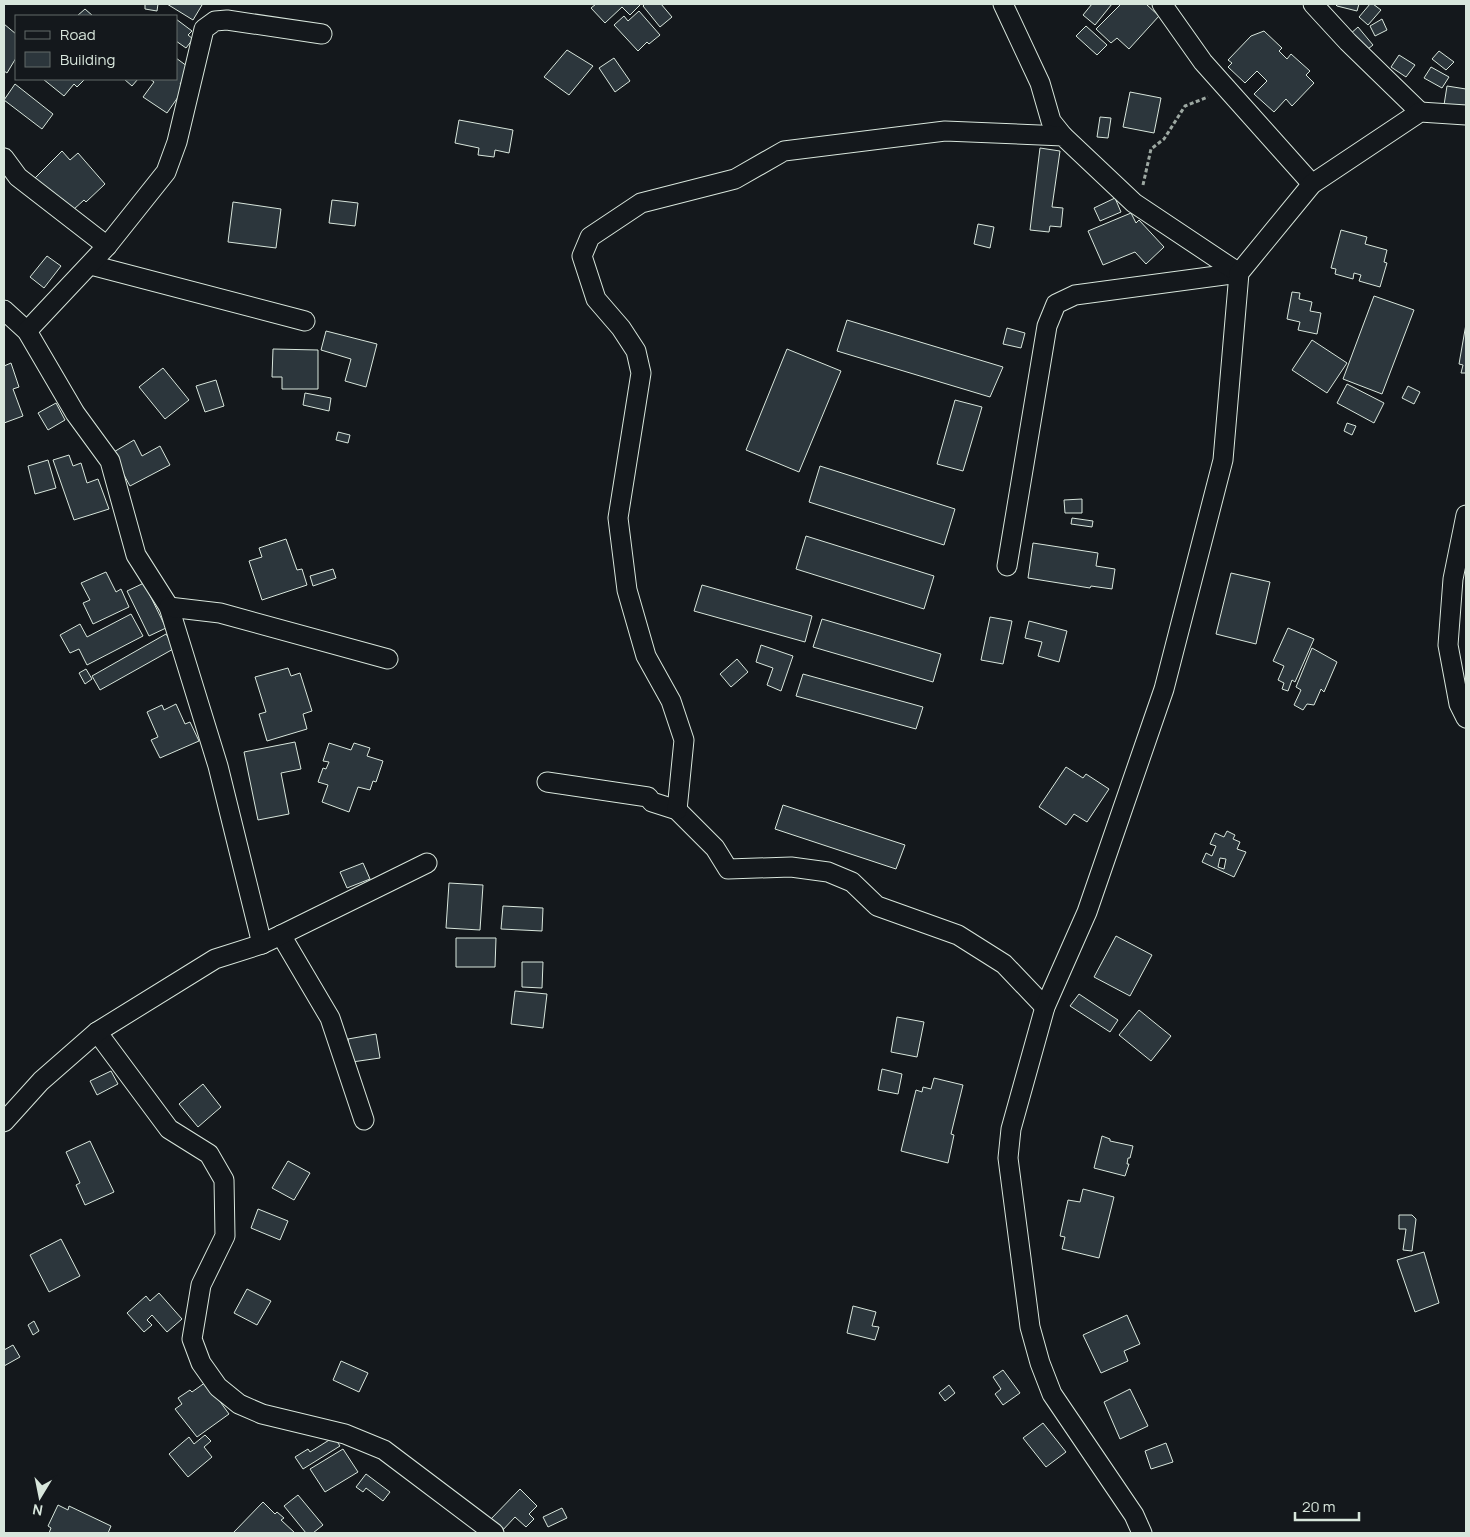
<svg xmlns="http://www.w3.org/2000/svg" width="1470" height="1537" viewBox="0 0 1470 1537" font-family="Manrope,sans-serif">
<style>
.building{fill:#2c363c;stroke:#d8e6dc;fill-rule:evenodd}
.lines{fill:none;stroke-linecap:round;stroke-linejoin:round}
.minor-casing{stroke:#d8e6dc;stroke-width:21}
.path{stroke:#9da8a2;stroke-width:3;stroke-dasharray:4 2.5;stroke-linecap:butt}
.minor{stroke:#14181c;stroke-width:19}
</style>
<rect width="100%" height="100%" fill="#14181c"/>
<!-- building -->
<g class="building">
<polygon points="145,4 158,4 157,11 145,9"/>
<polygon points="167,4 200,4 202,5 193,20"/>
<polygon points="596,4 641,4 630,15 622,7 605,23 591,8"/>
<polygon points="645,4 661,4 672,17 660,27 643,6"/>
<polygon points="1092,4 1112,4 1095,25 1083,15"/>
<polygon points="1121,4 1146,4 1159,16 1129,49 1117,38 1111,43 1096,29"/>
<polygon points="1335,4 1359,4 1357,11 1337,6"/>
<polygon points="1370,4 1373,4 1381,10 1368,25 1359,17"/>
<polygon points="85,9 93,16 77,16"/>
<polygon points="639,11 660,35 649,44 647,42 638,51 614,25 624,16 628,21"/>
<polygon points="176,19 192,31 188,35 193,39 186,48 176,41"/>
<polygon points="1382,19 1387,30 1375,36 1370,26"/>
<polygon points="4,24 16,34 16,58 7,73 4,71"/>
<polygon points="1086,26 1107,45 1097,55 1076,36"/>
<polygon points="1358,27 1373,45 1363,53 1349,35"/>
<polygon points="1264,31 1282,48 1279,51 1287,59 1291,54 1310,71 1306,75 1314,83 1292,106 1286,99 1274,112 1254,94 1267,81 1257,71 1245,83 1228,67 1232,63 1228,60 1251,36"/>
<polygon points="567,50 593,66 569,95 544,77"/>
<polygon points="1439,51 1454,62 1446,70 1432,59"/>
<polygon points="1399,55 1415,65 1406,77 1391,67"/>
<polygon points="176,58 191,69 180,84 185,87 167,113 143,97 154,82 150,79 176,79"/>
<polygon points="614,58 630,81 615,92 599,68"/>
<polygon points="1431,67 1449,77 1442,88 1424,78"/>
<polygon points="43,79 85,79 77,87 74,84 64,96"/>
<polygon points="124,79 138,79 132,86"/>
<polygon points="15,84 53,114 42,129 4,100"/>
<polygon points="1447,86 1466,89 1466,108 1444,105"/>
<polygon points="1130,92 1161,98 1154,133 1123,127"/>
<polygon points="1100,117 1111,118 1108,138 1097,137"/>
<polygon points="459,120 513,130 509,153 495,150 494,157 478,155 479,148 455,143"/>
<polygon points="1040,148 1060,151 1052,207 1063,208 1061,227 1050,226 1049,232 1030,230"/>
<polygon points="62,151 70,160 78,153 105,184 86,202 84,200 73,210 63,199 59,203 35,178"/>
<polygon points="1115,198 1121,212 1100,221 1094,208"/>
<polygon points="332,200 358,203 355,226 329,223"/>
<polygon points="233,202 281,209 276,248 228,242"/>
<polygon points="1131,213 1136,223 1139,220 1164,247 1146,264 1135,252 1103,265 1088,231"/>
<polygon points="978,224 994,227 990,248 974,244"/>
<polygon points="1341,230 1367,237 1365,244 1387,250 1384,262 1387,263 1380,287 1359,281 1361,275 1354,273 1353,279 1335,274 1336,269 1331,268"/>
<polygon points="47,256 61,266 44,288 30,277"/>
<polygon points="1292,292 1300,293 1299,299 1312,302 1310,311 1321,313 1317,334 1298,330 1300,322 1287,319"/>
<polygon points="1374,296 1414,310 1382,394 1343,379"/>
<polygon points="847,320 1003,367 990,397 837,351"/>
<polygon points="1466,324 1466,373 1461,373 1463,365 1459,364"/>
<polygon points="1007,328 1025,333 1021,348 1003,344"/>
<polygon points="326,331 377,344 366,387 345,381 351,359 321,350"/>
<polygon points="1312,340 1347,363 1327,393 1292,370"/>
<polygon points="273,349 318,350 318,389 282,389 282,377 272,377"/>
<polygon points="787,349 841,371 799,472 746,450"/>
<polygon points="11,363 19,387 13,389 23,416 4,423 4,366"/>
<polygon points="163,368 189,400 165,419 139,387"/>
<polygon points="216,380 224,406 205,412 196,386"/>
<polygon points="1347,384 1384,403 1374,423 1337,403"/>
<polygon points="1408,386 1420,392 1414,404 1402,398"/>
<polygon points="305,393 331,398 329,411 303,405"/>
<polygon points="955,400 982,407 963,471 937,464"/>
<polygon points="56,403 65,420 48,430 38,413"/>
<polygon points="1347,423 1356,426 1352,435 1344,431"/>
<polygon points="338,432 350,435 348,443 336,440"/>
<polygon points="134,440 142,456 160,446 170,465 130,486 112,453"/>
<polygon points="69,455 73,466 81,463 87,483 98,479 109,509 74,520 53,460"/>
<polygon points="48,460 56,488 35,494 28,466"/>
<polygon points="820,466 955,509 944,545 809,502"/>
<polygon points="1082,499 1082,513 1065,513 1064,500"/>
<polygon points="1072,518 1093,521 1092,527 1071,524"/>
<polygon points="806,536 934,576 924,609 796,569"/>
<polygon points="286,539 297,570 302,569 307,585 262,600 249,561 262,557 259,548"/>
<polygon points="1033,543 1098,553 1096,566 1115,569 1112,589 1091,586 1090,588 1028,578"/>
<polygon points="333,569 336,578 313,586 310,576"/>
<polygon points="106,572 116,592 121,589 129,607 93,624 83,603 90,600 81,583"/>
<polygon points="1231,573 1270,582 1256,644 1216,634"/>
<polygon points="144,583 166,628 149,636 127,591"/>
<polygon points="702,585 812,616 805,642 694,611"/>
<polygon points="131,614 143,636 87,665 79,649 70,653 60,635 80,624 87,637"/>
<polygon points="990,617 1012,621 1003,664 981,660"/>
<polygon points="822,619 941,654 933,682 813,647"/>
<polygon points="1029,621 1067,631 1059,662 1038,656 1042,642 1025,638"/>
<polygon points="1288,628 1314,639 1295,682 1292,680 1288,691 1282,689 1284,683 1278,680 1284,666 1273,661"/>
<polygon points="166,634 175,648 100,690 92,676"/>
<polygon points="761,645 793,656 781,691 767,685 773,668 756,662"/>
<polygon points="1312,648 1337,662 1324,692 1321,689 1314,705 1307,704 1303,710 1294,705 1301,690 1296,687"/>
<polygon points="737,659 748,672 731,687 720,674"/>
<polygon points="288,668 291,676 300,673 312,711 303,714 307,729 267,741 259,714 266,712 255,677"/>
<polygon points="86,669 92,679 85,684 79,673"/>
<polygon points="803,674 923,707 916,729 796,696"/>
<polygon points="176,704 185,724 190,722 199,741 160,758 151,740 158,737 147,712 162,705 164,710"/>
<polygon points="295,742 301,769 281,773 289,814 258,820 244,752"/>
<polygon points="329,743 351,750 354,743 370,748 367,756 383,761 376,782 373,781 370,790 358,787 349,812 322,802 328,785 318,782 323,768 326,769 329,762 323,761"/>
<polygon points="1066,767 1083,778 1086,774 1109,789 1087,822 1074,814 1066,825 1039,807"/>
<polygon points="783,805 905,845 896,869 775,829"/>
<path d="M1227 831 1235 835 1233 839 1240 842 1237 849 1246 852 1234 877 1202 862 1206 853 1212 856 1216 846 1210 844 1215 833 1224 837ZM1220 858 1226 859 1224 869 1218 867Z"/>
<polygon points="363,863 370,879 347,888 340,872"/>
<polygon points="449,883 483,885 480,930 446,928"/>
<polygon points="503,906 543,908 542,931 501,929"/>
<polygon points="1116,936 1152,955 1130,996 1094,977"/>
<polygon points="456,938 496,938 495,967 456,967"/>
<polygon points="522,962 543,962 542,988 522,987"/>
<polygon points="515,991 547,994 543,1028 511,1024"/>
<polygon points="1079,994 1118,1020 1110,1032 1070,1006"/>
<polygon points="1139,1010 1171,1036 1151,1061 1119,1035"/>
<polygon points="897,1017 924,1022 917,1057 891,1052"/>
<polygon points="376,1034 380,1058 352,1062 348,1039"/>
<polygon points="882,1069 902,1074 898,1094 878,1090"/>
<polygon points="111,1071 118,1084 97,1095 90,1081"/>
<polygon points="934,1078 963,1085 951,1134 954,1135 948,1163 901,1151 916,1090 922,1092 923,1087 931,1089"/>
<polygon points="203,1084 221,1107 198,1127 179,1104"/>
<polygon points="1102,1136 1110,1139 1110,1141 1133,1146 1130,1158 1128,1158 1127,1164 1129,1164 1125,1176 1094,1168"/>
<polygon points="90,1141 114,1192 85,1205 76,1185 80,1183 66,1152"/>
<polygon points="288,1161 310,1173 294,1200 272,1188"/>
<polygon points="1083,1189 1114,1197 1099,1258 1062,1249 1065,1237 1060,1236 1068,1200 1080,1202"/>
<polygon points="258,1209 288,1221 280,1240 251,1228"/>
<polygon points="1399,1215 1412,1215 1416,1219 1412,1251 1403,1250 1406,1229 1399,1229"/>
<polygon points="61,1239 80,1276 49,1292 30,1255"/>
<polygon points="1424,1252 1439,1303 1415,1312 1397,1260"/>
<polygon points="247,1289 271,1301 257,1325 234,1313"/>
<polygon points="159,1293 182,1319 167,1332 152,1315 147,1320 152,1325 144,1332 127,1313 146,1296 150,1301"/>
<polygon points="853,1306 876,1312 872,1326 879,1327 875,1340 847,1333"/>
<polygon points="1127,1315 1140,1344 1124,1351 1128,1361 1101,1373 1083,1335"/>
<polygon points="34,1321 39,1331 33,1335 28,1325"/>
<polygon points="13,1345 20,1357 4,1366 4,1350"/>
<polygon points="341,1361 368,1373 359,1392 333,1380"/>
<polygon points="1003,1370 1020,1393 1003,1405 995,1394 1001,1389 993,1377"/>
<polygon points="206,1382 229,1414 197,1437 175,1409 182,1404 178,1398 190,1390 192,1392"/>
<polygon points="949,1385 955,1393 945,1401 939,1393"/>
<polygon points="1130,1389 1148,1426 1120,1439 1104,1402"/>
<polygon points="1043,1423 1066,1452 1046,1467 1023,1438"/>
<polygon points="205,1435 211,1441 204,1447 212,1457 188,1477 169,1454 189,1437 194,1444"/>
<polygon points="334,1437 340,1446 303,1469 295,1457 308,1449 310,1452"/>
<polygon points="1166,1443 1173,1462 1151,1469 1145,1451"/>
<polygon points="343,1449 358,1472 325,1492 310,1469"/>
<polygon points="366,1474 390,1492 383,1501 366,1488 363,1492 356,1487"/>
<polygon points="520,1489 537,1506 529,1514 534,1519 526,1527 515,1517 501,1532 489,1521"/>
<polygon points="298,1495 323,1525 313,1533 306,1533 284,1506"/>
<polygon points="263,1502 275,1514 277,1512 284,1518 281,1520 295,1533 233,1533"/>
<polygon points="58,1505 68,1510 69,1506 111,1526 108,1533 49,1533 51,1528 48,1526"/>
<polygon points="562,1508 567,1518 548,1527 543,1517"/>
</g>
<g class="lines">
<!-- minor casing -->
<g class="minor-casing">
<g id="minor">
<polyline points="1003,4 1040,83 1051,121 1063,136"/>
<polyline points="1162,4 1203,62 1312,184"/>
<polyline points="1313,4 1348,42 1420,112"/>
<polyline points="4,158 18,177 107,246"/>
<polyline points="91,265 305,321"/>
<polyline points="4,310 27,331 75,413 110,461 136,555 169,607 218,766 262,944"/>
<polyline points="27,331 107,246 166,172 177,142 204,29 215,21 227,20 322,34"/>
<polyline points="1466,515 1453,579 1448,645 1459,704 1466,718"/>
<polyline points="1007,566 1047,326 1056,304 1075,295 1239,273"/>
<polyline points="169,607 220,613 388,659"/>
<polyline points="547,782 648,797 652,802 677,810 715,848 728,869 791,867 828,872 852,882 877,906 958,935 1004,964 1045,1007"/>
<polyline points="677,810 684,740 671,701 646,656 627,590 618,518 641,373 636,351 621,328 596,299 582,256 590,237 641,203 735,179 784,151 945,131 1063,136 1134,203 1239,273"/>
<polyline points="281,935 330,1018 364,1120"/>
<polyline points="97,1032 169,1129 209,1154 224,1180 225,1236 201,1285 192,1339 201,1363 218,1387 239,1404 262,1414 345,1434 384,1450 494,1533"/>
<polyline points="4,1122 41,1081 97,1032 215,959 262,944 281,935 427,863"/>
<polyline points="1142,1533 1134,1515 1052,1394 1040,1363 1030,1327 1008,1158 1011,1129 1045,1007 1087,912 1164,689 1223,460 1239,273 1312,184 1420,112 1466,115"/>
</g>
</g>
<!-- path -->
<polyline class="path" points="1143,185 1151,149 1164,139 1185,106 1208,97"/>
<!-- minor -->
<use href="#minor" class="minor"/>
</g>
<!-- border -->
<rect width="1470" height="1537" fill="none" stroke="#d8e6dc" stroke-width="10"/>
<!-- legend -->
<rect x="15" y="15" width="162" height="65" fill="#14181c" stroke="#626a69"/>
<rect x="25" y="31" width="25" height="8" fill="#14181c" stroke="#626a69"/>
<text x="60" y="40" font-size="15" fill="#d8e6dc">Road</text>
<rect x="25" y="52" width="25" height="15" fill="#2c363c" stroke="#626a69"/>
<text x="60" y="65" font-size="15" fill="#d8e6dc">Building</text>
<!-- north arrow -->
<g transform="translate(40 1497) rotate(190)" stroke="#14181c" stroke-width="4" paint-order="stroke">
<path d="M0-4L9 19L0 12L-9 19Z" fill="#d8e6dc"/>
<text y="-8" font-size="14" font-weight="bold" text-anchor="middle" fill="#d8e6dc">N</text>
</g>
<!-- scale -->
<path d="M1295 1512v8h64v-8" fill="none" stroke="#d8e6dc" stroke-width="2.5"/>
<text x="1302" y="1512" font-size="15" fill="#d8e6dc" stroke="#14181c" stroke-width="4" paint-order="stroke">20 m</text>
</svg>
